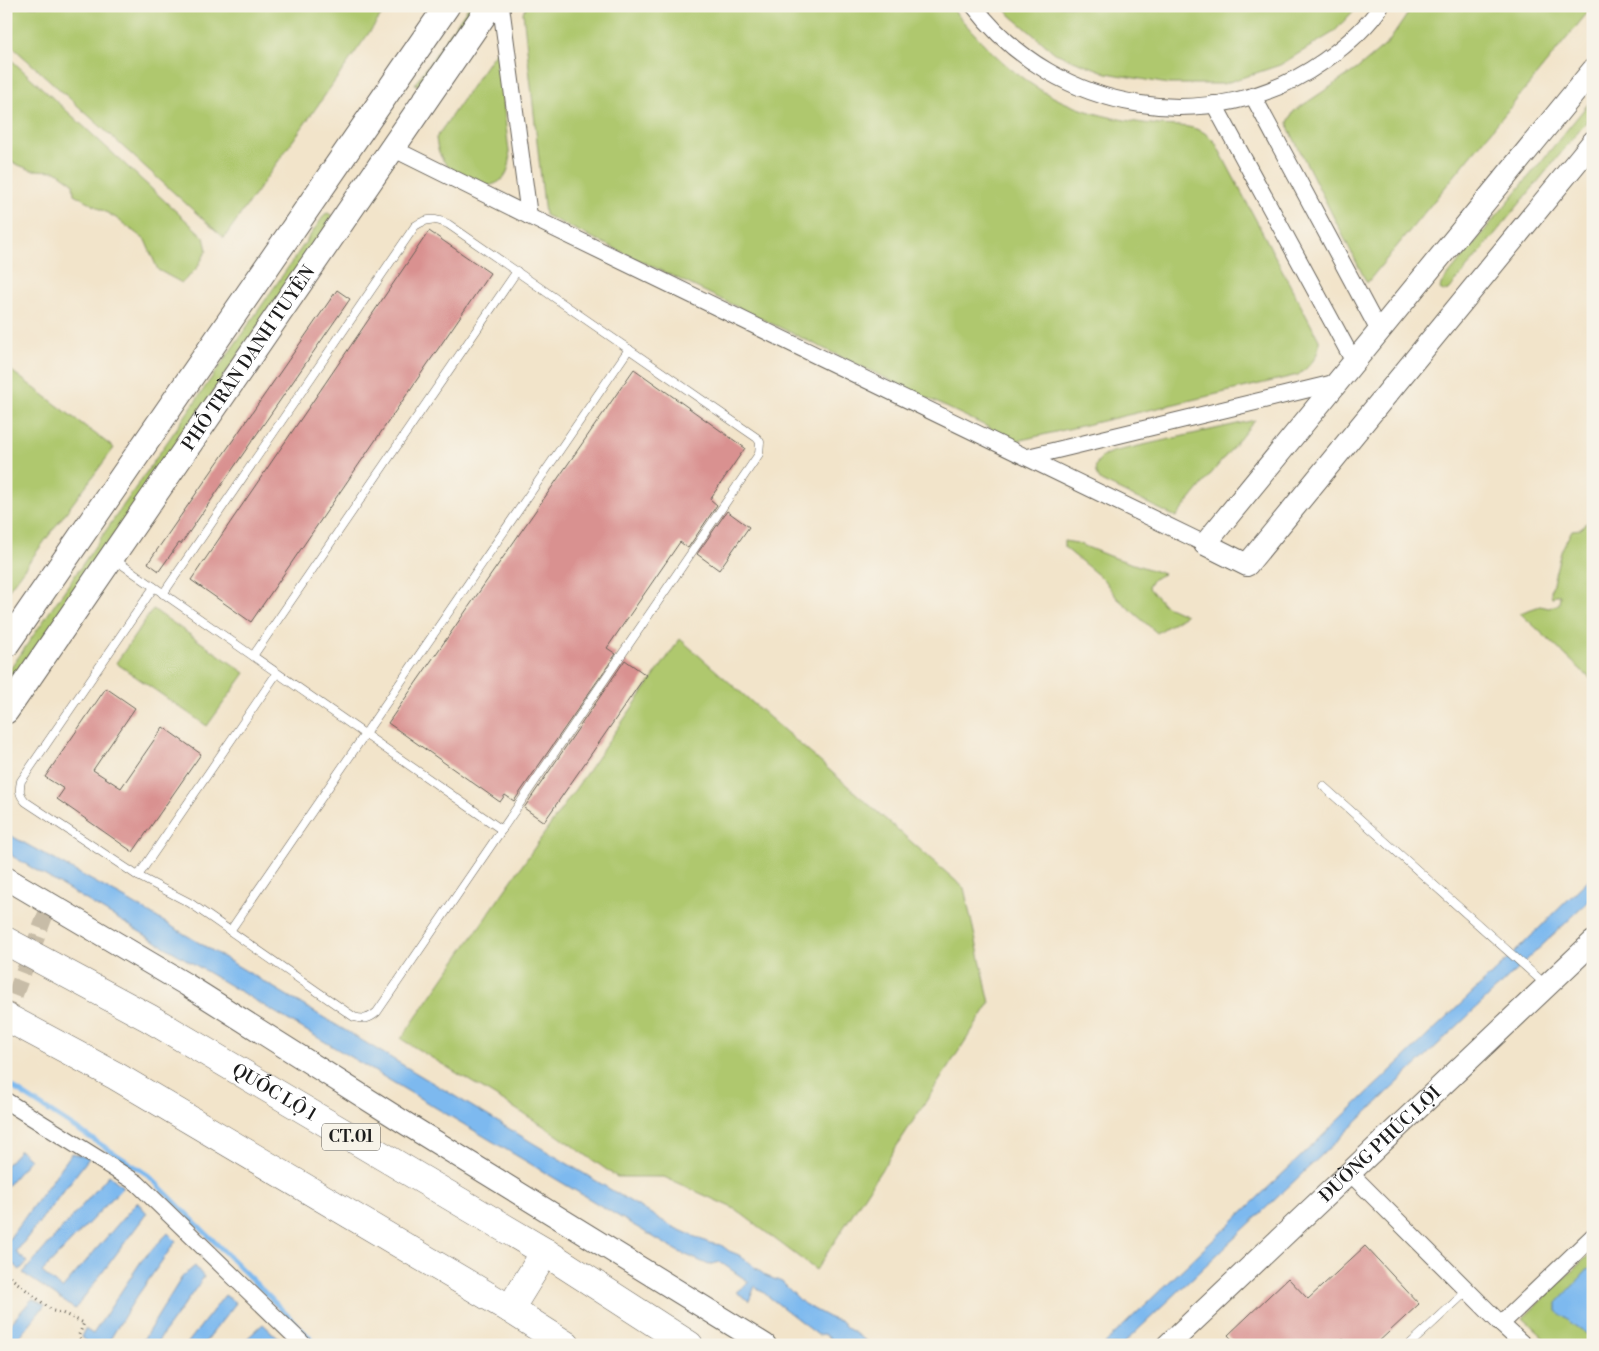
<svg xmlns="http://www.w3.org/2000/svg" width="1599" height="1351" viewBox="0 0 1599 1351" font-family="'Libre Bodoni',serif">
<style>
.green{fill:#afc86e;stroke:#667245}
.water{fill:#7db9ef;stroke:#4c6a86}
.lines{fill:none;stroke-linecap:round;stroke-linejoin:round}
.stream{stroke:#7db9ef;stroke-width:5}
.building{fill:#d99190}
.street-tunnel{stroke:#c7bca7;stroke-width:16;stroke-dasharray:16 8;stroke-linecap:butt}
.lane-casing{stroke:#676259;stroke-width:9}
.street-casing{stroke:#676259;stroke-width:18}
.secondary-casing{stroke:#676259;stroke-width:24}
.primary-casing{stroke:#676259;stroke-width:27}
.highway-casing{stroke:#676259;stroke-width:29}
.path{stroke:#676259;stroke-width:3;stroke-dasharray:1 4;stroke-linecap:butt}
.lane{stroke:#fff;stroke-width:8}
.street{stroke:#fff;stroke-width:16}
.secondary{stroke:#fff;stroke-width:22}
.primary{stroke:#fff;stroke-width:25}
.highway{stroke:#fff;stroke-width:28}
.labels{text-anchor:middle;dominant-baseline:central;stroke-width:4;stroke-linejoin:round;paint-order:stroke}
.shield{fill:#f7f3e8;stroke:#5e5c59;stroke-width:1}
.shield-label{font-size:16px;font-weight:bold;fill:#1c1c1c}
.street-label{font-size:18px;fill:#1c1c1c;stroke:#f7f3e8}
</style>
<rect width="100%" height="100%" fill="#f7f3e8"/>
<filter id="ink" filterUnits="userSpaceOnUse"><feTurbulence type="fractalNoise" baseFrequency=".02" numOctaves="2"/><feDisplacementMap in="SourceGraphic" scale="10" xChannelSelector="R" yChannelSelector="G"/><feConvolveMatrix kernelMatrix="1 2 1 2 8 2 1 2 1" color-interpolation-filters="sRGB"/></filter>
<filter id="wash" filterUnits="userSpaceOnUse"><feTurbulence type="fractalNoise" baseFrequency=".0096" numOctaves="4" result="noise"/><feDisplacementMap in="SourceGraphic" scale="20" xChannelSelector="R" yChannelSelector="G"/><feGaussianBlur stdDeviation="1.12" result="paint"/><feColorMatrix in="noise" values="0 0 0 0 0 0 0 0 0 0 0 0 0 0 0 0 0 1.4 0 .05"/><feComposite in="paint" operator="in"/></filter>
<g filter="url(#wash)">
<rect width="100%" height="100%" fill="#f2e4ca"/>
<!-- green -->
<g class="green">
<polygon points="6,6 388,6 224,238 6,41"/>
<polygon points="469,6 476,6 421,87 415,84"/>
<path d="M527 6H950C989 52 1025 90 1084 110 1108 118 1133 122 1159 125 1171 126 1185 125 1196 129 1204 131 1210 137 1215 142L1319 340C1320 356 1310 366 1298 375L1017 441 545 215 523 12Z"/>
<polygon points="1004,6 1358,6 1334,32 1280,65 1223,84 1168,84 1107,73 1055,53 1010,15"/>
<polygon points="1413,6 1593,6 1367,283 1289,129 1288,122 1294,111 1357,69 1388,43"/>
<path d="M497 50 510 160C508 176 501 185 484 186 459 174 439 170 436 138Z"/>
<polygon points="6,55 204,237 207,250 197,268 182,283 158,270 145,240 116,218 74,194 73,183 56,171 31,170 6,160"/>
<polygon points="1593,98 1593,114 1449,290 1443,291 1440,289 1441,284"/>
<polygon points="328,213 331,215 333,218 6,691 6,675 325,214"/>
<polygon points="9,369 114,448 6,593 6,373"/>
<path d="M1255 420 1176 517 1101 481C1089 468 1098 457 1112 452Z"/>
<polygon points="1593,516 1593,681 1520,613 1540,606 1549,608 1559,604 1560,595 1555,595 1552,598 1551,591 1561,551 1572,530 1581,529"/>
<polygon points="1064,541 1077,543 1109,556 1164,574 1153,579 1148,587 1164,605 1186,615 1157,633 1117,598 1103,579 1064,547"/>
<polygon points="153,609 245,673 207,726 116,663"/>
<polygon points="680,639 964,888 990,1003 816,1270 735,1209 664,1177 617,1177 547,1128 401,1039"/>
<polygon points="1593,1251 1593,1345 1552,1345 1523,1318"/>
</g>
<!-- water -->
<g class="water">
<polygon points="6,833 131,902 673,1227 709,1243 721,1245 729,1251 739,1255 766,1276 782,1282 804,1304 832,1319 841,1321 846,1327 872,1345 839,1345 824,1334 818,1335 755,1286 749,1301 736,1292 749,1282 720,1262 709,1265 677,1251 12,856"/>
<polygon points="1593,875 1593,897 1122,1345 1103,1345 1508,959"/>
<polygon points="20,1150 30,1159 6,1187 6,1165"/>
<polygon points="72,1153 89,1158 16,1252 27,1262 20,1270 6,1258 6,1243"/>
<polygon points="109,1175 123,1187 42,1272 62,1289 137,1202 147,1213 75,1309 23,1273"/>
<polygon points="168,1233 176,1241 133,1302 109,1341 113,1345 91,1345 81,1337 85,1329 93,1334 142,1260"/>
<polygon points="1593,1264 1593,1338 1575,1326 1557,1311 1557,1303"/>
<polygon points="195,1266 204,1277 155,1345 140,1345 182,1277"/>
<polygon points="225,1295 236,1303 203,1345 186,1345"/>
<polygon points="32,1299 45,1305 16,1341 12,1345 6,1345 6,1329"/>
<polygon points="263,1324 283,1343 281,1345 240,1345"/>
</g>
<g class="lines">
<!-- stream -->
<polyline class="stream" points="6,1083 148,1175 317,1345"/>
</g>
<g id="blocks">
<!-- building -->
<g class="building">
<polygon points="429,231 490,273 251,622 191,580"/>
<polygon points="337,290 350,299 181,544 179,543 159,571 148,563"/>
<polygon points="634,369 745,448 710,499 717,505 688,548 680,542 607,648 616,654 514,801 505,795 500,802 388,723"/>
<polygon points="727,511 749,527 719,570 697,554"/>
<polygon points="625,660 646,675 544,822 524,808"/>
<polygon points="106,688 135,708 93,770 121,788 163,727 201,754 133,852 57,799 64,789 45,777"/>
<polygon points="1365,1246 1419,1304 1375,1345 1349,1345 1343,1339 1337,1345 1237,1345 1228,1335 1288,1278 1308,1299"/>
</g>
</g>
</g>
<g filter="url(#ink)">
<use href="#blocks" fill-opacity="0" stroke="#676259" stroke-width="1"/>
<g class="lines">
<!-- street-tunnel -->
<polyline class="street-tunnel" points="6,1018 50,903"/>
<!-- lane casing -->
<g class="lane-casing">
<g id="lane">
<polyline points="114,559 502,830"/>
<path d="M154 587 21 781C19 790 19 795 26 802L138 876 190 903 354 1017C364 1020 369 1019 377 1012L759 454 760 442 757 438 448 224C435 218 427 218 415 226L163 594"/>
<polyline points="253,656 517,271"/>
<polyline points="1323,786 1545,984"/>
<polyline points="138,876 277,673"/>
<polyline points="230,931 629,349"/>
<polyline points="1409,1345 1467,1291"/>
</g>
</g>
<!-- street casing -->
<g class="street-casing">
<g id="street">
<polyline points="501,6 529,216"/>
<path d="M974 6C1056 114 1213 140 1324 61 1345 46 1367 28 1381 6"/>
<polyline points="1253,96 1379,331"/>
<polyline points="1214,104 1354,362"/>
<polyline points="392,148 529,216 1205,544"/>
<polyline points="1028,457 1338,382"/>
<polyline points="6,1101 137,1183 304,1345"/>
<polyline points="1350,1173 1501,1324 1524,1345"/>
<polyline points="1501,1324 1593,1236"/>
</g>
</g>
<!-- secondary casing -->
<g class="secondary-casing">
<g id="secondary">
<polyline points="1593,70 1205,544 1247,565 1593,142"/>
<polyline points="6,878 187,985 405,1123 765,1345"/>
<path id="s1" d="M1168 1345 1593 942"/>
</g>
</g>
<!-- primary casing -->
<g class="primary-casing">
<g id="primary">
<polyline points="6,645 447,6"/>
<path id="s2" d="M6 711 490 6"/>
</g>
</g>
<!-- highway casing -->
<g class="highway-casing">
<g id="highway">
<path id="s3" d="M6 941 149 1018 545 1252 689 1345"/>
<polyline points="6,1017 116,1076 510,1309 566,1345"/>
<polyline points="510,1309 545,1252"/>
</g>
</g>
<!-- path -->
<polyline class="path" points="6,1274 53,1311 62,1313 84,1323 78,1337 87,1345"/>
<!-- lane -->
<use href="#lane" class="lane"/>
<!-- street -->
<use href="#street" class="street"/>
<!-- secondary -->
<use href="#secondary" class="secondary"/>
<!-- primary -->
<use href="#primary" class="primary"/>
<!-- highway -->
<use href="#highway" class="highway"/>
</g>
</g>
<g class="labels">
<!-- shield labels -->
<rect class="shield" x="322" y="1123.5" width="58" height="27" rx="4"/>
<g class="shield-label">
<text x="351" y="1137">CT.01</text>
</g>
<!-- street labels -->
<g class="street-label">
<text stroke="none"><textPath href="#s2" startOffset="428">PHỐ TRẦN DANH TUYÊN</textPath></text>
<text stroke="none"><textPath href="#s3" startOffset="308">QUỐC LỘ 1</textPath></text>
<text stroke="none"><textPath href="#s1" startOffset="292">ĐƯỜNG PHÚC LỢI</textPath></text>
</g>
</g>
<!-- margin -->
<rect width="1599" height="1351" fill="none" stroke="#f7f3e8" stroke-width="25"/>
</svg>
